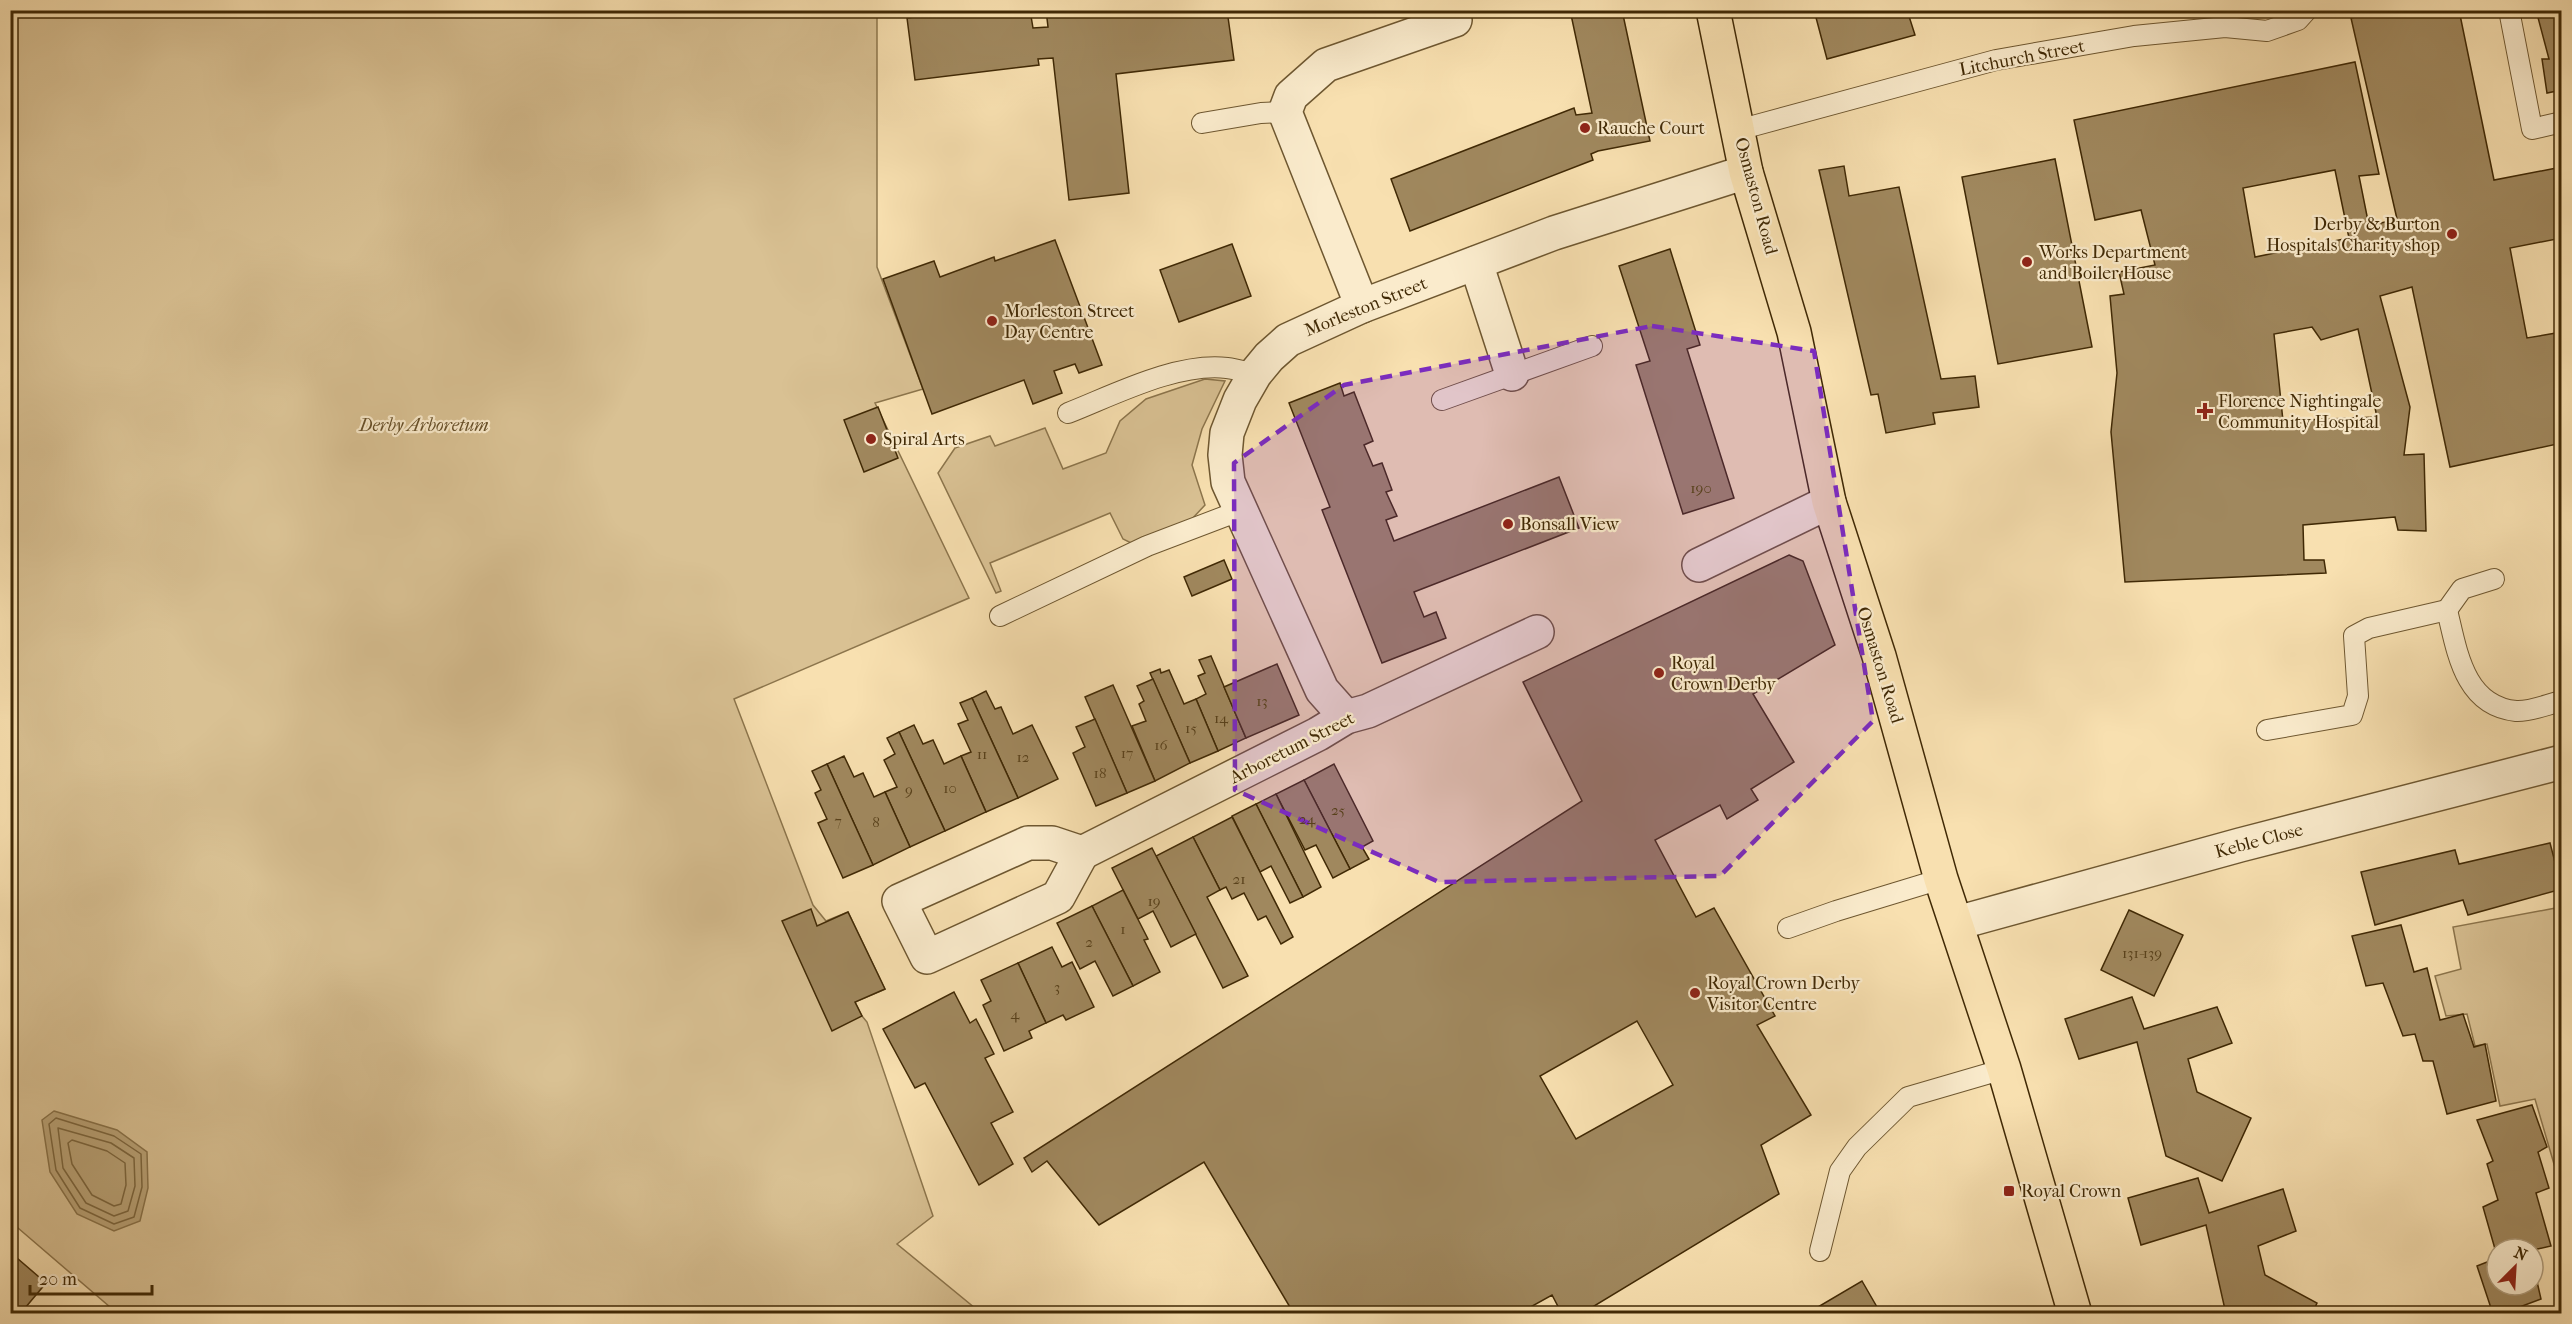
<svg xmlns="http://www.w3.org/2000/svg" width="2572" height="1324" viewBox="0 0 2572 1324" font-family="'IM FELL French Canon',serif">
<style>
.green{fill:#d9c193;stroke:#8c754c;stroke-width:1.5}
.water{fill:#b9a276;stroke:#897249;stroke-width:1.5}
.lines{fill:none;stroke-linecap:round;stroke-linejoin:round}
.shore{stroke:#7c663e;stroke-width:1.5}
.building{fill:#a0885e;stroke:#402905;stroke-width:1.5;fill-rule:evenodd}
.lane-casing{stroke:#6e5730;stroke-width:22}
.street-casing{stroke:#6e5730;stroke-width:36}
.primary-casing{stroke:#402905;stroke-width:36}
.lane{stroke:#faebcc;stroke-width:20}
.street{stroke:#faebcc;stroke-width:33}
.primary{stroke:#f8e0b0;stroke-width:33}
.marked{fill:#7b2cbf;fill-opacity:0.2;stroke:#7b2cbf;stroke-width:4.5;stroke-dasharray:12 8;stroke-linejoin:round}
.poi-dot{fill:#8f2418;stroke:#faebcc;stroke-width:2}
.labels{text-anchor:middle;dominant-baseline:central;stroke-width:4.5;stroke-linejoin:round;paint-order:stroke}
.number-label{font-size:15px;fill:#58411b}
.street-label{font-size:18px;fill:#402905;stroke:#faebcc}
.poi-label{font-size:18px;fill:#402905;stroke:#faebcc;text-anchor:start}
.park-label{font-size:18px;font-style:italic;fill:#664f28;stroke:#faebcc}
</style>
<rect width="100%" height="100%" fill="#f8e0b0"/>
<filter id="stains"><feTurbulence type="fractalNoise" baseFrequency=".00333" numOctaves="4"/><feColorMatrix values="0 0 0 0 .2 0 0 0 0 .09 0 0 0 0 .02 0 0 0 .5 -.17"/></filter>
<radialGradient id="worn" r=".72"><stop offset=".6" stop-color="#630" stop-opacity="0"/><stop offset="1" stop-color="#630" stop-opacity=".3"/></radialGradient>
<!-- green -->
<g class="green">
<polygon points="11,11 877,11 877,267 923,389 875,403 969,598 734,699 813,905 826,921 848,912 885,989 855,1002 862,1016 867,1022 933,1216 897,1244 981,1313 117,1313 11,1222"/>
<polygon points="1205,379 1225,381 1202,429 1192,465 1205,505 1190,521 1133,544 1123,539 1110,513 990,563 1001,591 996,593 938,473 955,448 990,436 995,446 1045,428 1063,469 1106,453 1120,421 1146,399"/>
<polygon points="2561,907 2561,1188 2535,1099 2500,1106 2487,1044 2475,1046 2467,1014 2446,1016 2435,976 2461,969 2453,927"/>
</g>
<!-- water -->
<polygon class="water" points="54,1111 117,1130 147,1152 148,1188 140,1221 114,1231 77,1214 50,1172 42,1120"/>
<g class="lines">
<!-- shore -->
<g class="shore">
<polygon points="56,1118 114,1136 141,1154 142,1187 134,1217 114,1224 80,1208 56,1170 49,1124"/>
<polygon points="58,1128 111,1143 134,1158 135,1186 128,1211 114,1216 86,1203 63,1168"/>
<polygon points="72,1140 107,1151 125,1163 126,1185 121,1204 114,1206 92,1195 72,1164 68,1143"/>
</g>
</g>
<!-- building -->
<g class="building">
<polygon points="970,10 1030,10 1033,28 1048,27 1046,10 1227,10 1234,60 1116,74 1129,193 1069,200 1053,58 1038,59 1039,65 915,80 907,18"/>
<polygon points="1570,10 1622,10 1650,141 1598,151 1591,154 1593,160 1410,231 1391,179 1574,108 1576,115 1592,113"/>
<polygon points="1814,10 1907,10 1915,35 1827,59"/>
<path d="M2386 10H2459L2494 180 2562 167V238L2510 248 2527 338 2562 332V443L2450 467 2412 287 2380 296 2410 407 2404 455 2424 454 2426 531 2398 530 2395 517 2303 525 2304 560H2324L2326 573 2125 582 2111 432 2117 373 2110 296 2124 294 2119 272 2155 265 2141 210 2095 220 2074 120 2355 62 2379 174 2359 176 2369 226 2397 219 2351 18ZM2335 170 2349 238 2255 257 2243 188ZM2312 327 2321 340 2358 329 2377 417 2283 421 2274 334Z"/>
<polygon points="2536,10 2562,10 2562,90 2547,93 2542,59 2549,59"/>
<polygon points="2055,159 2092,347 1998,364 1962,177"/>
<polygon points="1844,166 1849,196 1899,187 1941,379 1975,376 1979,407 1933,413 1935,424 1886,433 1878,394 1871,395 1819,170"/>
<polygon points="1055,240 1102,365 1079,373 1075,364 1054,371 1062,393 1033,404 1024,380 932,414 883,279 934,261 940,277 994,257 995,261"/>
<polygon points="1232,244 1251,296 1179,322 1160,270"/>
<polygon points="1670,249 1700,345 1687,349 1734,498 1683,514 1636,365 1650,361 1619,266"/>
<polygon points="1340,383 1344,396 1354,392 1373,441 1364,445 1373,466 1382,463 1392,490 1386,492 1397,516 1386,520 1394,541 1559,477 1579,528 1414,592 1424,617 1436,612 1446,638 1382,663 1322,510 1330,507 1289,403"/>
<polygon points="878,407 898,458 864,472 844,420"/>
<path d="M1789 555 1803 561 1835 645 1753 694 1794 762 1751 789 1758 800 1727 819 1720 805 1655 840 1696 917 1714 908 1775 1016 1757 1025 1811 1115 1761 1145 1779 1194 1581 1314H1562L1552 1295 1518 1314H1294L1204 1162 1099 1225 1047 1161 1032 1172 1024 1158 1582 801 1523 682ZM1637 1021 1673 1085 1576 1139 1540 1076Z"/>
<polygon points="1224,560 1232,579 1192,596 1184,577"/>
<polygon points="1211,656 1246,738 1218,751 1196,699 1206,694 1198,676 1205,673 1199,660"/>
<polygon points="1277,664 1299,715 1246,738 1224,687"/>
<polygon points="1160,669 1161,673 1169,670 1184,704 1196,699 1218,751 1190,763 1150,673"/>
<polygon points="1153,679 1190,763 1155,781 1132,726 1146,721 1139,704 1144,701 1137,686"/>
<polygon points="1113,685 1155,781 1127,793 1085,697"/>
<polygon points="986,691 995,709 1001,707 1013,734 1032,725 1058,779 1018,798 972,698"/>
<polygon points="972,698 1018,798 986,812 961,756 971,752 958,724 968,720 960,703"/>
<polygon points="1095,719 1127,793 1096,806 1073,753 1085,747 1076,727"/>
<polygon points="914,725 923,744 933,740 944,764 961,756 986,812 945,831 899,732"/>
<polygon points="899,732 945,831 910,847 885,792 897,787 884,760 895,754 887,738"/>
<polygon points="844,756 854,777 863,773 874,797 885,792 910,847 873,865 827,764"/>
<polygon points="827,764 873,865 843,878 818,823 827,819 815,793 821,790 812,771"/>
<polygon points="1334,764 1373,841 1362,847 1369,859 1350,869 1304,780"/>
<polygon points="1304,780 1350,869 1333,878 1316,845 1305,850 1276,794"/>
<polygon points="1276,794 1321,887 1303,897 1256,804"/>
<polygon points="1256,804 1303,897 1290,903 1271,866 1260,872 1232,816"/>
<polygon points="1232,817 1293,937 1281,944 1266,916 1258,920 1244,893 1232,899 1226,887 1220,890 1193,837"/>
<polygon points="1193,837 1220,890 1207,897 1248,976 1223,988 1156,856"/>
<polygon points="2550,843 2562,889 2468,915 2463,900 2375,925 2361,872 2455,850 2459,864"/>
<polygon points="1152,848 1196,934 1171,947 1153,911 1138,919 1112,868"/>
<polygon points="1123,890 1148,939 1144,940 1160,972 1133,986 1092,906"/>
<polygon points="1092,906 1133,986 1113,996 1095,961 1080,969 1057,923"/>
<polygon points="811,909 817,926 848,912 885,989 855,1002 862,1016 832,1031 782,921"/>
<polygon points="2129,910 2183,935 2154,996 2101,970"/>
<polygon points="2401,925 2414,972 2427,968 2440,1020 2463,1014 2474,1047 2485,1044 2496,1101 2447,1114 2433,1061 2423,1061 2415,1034 2403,1036 2383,983 2366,986 2352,936"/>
<polygon points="1052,947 1062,967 1072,962 1094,1007 1066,1020 1063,1015 1046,1023 1018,963"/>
<polygon points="1018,963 1046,1023 1029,1031 1032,1038 1004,1051 983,1005 991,1001 981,980"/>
<polygon points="954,992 970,1023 976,1019 994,1054 985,1058 1013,1112 991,1123 1013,1164 979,1185 925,1083 915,1088 883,1029"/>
<polygon points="2132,997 2144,1029 2217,1007 2232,1043 2188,1059 2197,1092 2251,1118 2222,1181 2166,1156 2137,1042 2079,1059 2065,1019"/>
<polygon points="2532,1105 2547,1147 2538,1152 2549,1188 2536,1193 2551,1246 2533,1250 2497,1249 2497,1256 2483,1207 2498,1200 2487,1164 2493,1161 2477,1120"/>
<polygon points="2198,1178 2209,1213 2283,1189 2296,1231 2258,1246 2265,1275 2317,1303 2312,1314 2226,1314 2206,1225 2141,1245 2128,1198"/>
<polygon points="10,1252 46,1283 20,1314 10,1314"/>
<polygon points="2497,1258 2497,1285 2533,1285 2533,1264 2541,1299 2501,1314 2493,1314 2477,1266"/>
<polygon points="1862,1281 1881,1314 1806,1314"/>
</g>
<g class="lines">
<!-- lane casing -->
<g class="lane-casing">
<g id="lane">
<polyline points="2509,10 2532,129 2562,122"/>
<polyline points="1202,123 1261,113 1285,112"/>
<polyline points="1738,130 1996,60 2134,36 2225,27 2267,31 2298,20 2307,10"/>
<polyline points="1442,400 1592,346"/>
<path d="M1068 413C1114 395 1177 362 1227 368 1236 369 1246 372 1255 374"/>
<polyline points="2447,610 2462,589 2494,579"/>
<polyline points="1000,616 1147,546 1239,511"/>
<path d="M2267 730 2352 715 2358 696 2354 636 2369 628 2447 610C2457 651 2464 706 2516 711 2530 712 2548 704 2562 701"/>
<polyline points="1788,928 1836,911 1941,879"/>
<polyline points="1820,1251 1840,1171 1857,1147 1908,1097 2004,1069"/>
</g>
</g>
<!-- street casing -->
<g class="street-casing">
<g id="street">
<polyline points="1476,263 1512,374"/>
<polyline points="1362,306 1285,112 1291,96 1326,65 1455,20"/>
<polyline points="1699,565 1829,502"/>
<polyline points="1346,717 1322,690 1228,482 1225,455 1227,433 1240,400 1255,374 1269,357 1288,340 1362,306 1554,233 1746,172"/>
<polygon points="1028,843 1052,843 1082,853 1058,897 927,957 899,901"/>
<polyline points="1082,853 1318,734 1346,717 1368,711 1537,632"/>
<polyline points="1957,923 2240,845 2562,762"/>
</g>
</g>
<!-- primary casing -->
<g class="primary-casing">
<polyline id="primary" points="1713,10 1746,172 1794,332 1829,502 1879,656 1941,879 2004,1069 2075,1314"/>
</g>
<!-- lane -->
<use href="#lane" class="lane"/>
<!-- street -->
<use href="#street" class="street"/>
<!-- primary -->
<use href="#primary" class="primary"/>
</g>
<!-- marked area -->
<path class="marked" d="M1652 326 1814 351 1873 721 1720 876 1439 882 1235 790 1234 463 1344 385Z"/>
<!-- markers -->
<g class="poi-dot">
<circle cx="1585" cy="128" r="6"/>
<circle cx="2452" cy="234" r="6"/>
<circle cx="2027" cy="262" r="6"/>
<circle cx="992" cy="321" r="6"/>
<path d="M2202 402h6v6h6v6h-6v6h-6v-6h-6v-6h6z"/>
<circle cx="871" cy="439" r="6"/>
<circle cx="1508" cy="524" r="6"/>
<circle cx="1659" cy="673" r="6"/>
<circle cx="1695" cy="993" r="6"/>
<rect x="2003" y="1185" width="12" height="12" rx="3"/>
</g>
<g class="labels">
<!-- number labels -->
<g class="number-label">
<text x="1701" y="488">190</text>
<text x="1262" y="701">13</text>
<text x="1221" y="718">14</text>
<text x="1191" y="728">15</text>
<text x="1161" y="745">16</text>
<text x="1127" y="753">17</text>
<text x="982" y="754">11</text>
<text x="1023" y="757">12</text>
<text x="1100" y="773">18</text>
<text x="950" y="788">10</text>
<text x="909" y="790">9</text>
<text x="1338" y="810">25</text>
<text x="1307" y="819">24</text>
<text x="838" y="821">7</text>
<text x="876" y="822">8</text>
<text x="1239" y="879">21</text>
<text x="1154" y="901">19</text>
<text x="1123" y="929">1</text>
<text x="1089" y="942">2</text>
<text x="2142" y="953">131-139</text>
<text x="1057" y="987">3</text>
<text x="1015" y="1014">4</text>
</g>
<!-- street labels -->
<g class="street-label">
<text transform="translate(2022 58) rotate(-11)">Litchurch Street</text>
<text transform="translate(1756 196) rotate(75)">Osmaston Road</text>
<text transform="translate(1366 307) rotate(-22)">Morleston Street</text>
<text transform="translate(1880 665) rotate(73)">Osmaston Road</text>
<text transform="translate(1292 748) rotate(-27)">Arboretum Street</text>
<text transform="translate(2259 841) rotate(-15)">Keble Close</text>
</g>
<!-- poi labels -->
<g class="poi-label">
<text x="1597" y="128">Rauche Court</text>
<text x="2440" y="224" text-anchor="end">Derby &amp; Burton<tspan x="2440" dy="21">Hospitals Charity shop</tspan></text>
<text x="2039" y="252">Works Department<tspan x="2039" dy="21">and Boiler House</tspan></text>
<text x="1004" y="311">Morleston Street<tspan x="1004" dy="21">Day Centre</tspan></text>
<text x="2218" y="401">Florence Nightingale<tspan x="2218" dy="21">Community Hospital</tspan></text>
<text x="883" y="439">Spiral Arts</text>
<text x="1520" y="524">Bonsall View</text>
<text x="1671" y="663">Royal<tspan x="1671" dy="21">Crown Derby</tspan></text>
<text x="1707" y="983">Royal Crown Derby<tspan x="1707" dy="21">Visitor Centre</tspan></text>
<text x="2021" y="1191">Royal Crown</text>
</g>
<!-- park labels -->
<g class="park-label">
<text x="424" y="425">Derby Arboretum</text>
</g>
</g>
<!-- margin -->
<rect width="2572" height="1324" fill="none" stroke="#f8e0b0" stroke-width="36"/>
<rect x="12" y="12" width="2548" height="1300" fill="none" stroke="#402905" stroke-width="3"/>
<rect x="18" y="18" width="2536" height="1288" fill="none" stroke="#402905" stroke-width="1.5"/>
<!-- north arrow -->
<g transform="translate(2515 1267) rotate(24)"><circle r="28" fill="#faebcc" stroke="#b09d7c" stroke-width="1.5"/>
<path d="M0-4.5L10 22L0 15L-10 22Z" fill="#8f2418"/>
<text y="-9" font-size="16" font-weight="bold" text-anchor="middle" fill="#402905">N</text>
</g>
<!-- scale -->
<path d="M30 1285v9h122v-9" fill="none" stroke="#402905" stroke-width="3"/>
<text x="39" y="1285" font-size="18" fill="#402905" stroke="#faebcc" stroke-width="4.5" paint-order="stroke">20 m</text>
<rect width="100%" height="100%" filter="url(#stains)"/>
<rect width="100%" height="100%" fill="url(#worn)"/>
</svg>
